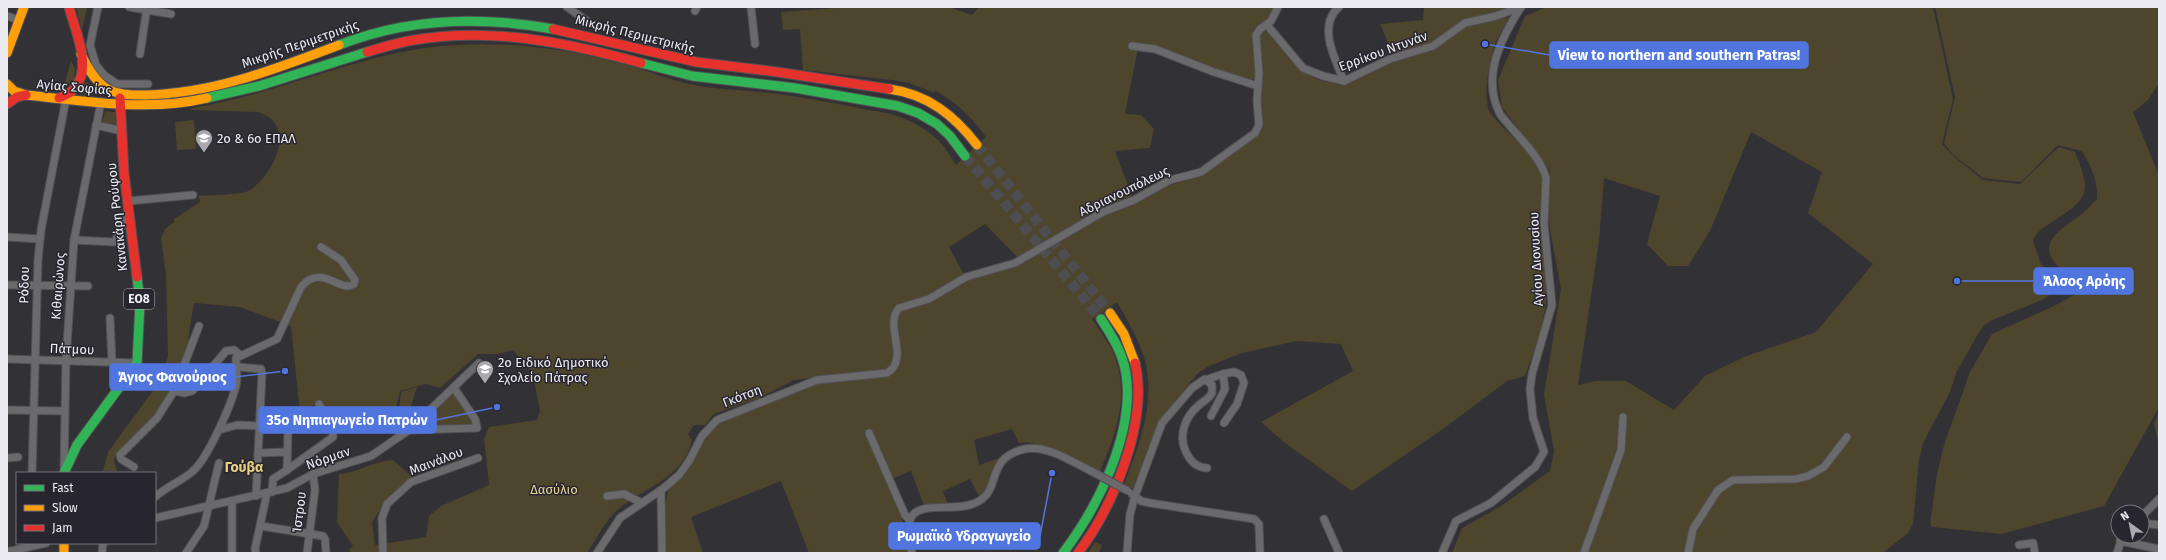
<svg xmlns="http://www.w3.org/2000/svg" width="2166" height="560" font-family="'Fira Sans',sans-serif">
  <style>
    .green { fill: #4e452d; fill-rule: evenodd }
    .lines { fill: none; stroke-linecap: round; stroke-linejoin: round }
    .primary-tunnel { stroke: #4e4d52; stroke-width: 10; stroke-dasharray: 10 5; stroke-linecap: butt }
    .street-casing { stroke: #515054; stroke-width: 9 }
    .fast-casing { stroke: #515054; stroke-width: 11 }
    .slow-casing { stroke: #515054; stroke-width: 11 }
    .jam-casing { stroke: #515054; stroke-width: 11 }
    .street { stroke: #6a6a6d; stroke-width: 7 }
    .fast { stroke: #30b455; stroke-width: 9 }
    .slow { stroke: #ff9f0a; stroke-width: 9 }
    .jam { stroke: #e5322d; stroke-width: 9 }
    .street-bridge-casing { stroke: #515054; stroke-width: 9; stroke-linecap: butt }
    .street-bridge { stroke: #6a6a6d; stroke-width: 7 }
    .labels { text-anchor: middle; dominant-baseline: central; stroke-width: 3; stroke-linejoin: round; paint-order: stroke }
    .shield { fill: #27252e; stroke: #b2b0b7; stroke-width: 1 }
    .shield-label { font-size: 12px; font-weight: bold; fill: #edebf2 }
    .street-label { font-size: 13px; fill: #edebf2; stroke: #27252e }
    .poi-label { font-size: 13px; fill: #edebf2; stroke: #27252e; text-anchor: start }
    .park-label { font-size: 13px; fill: #e8d397; stroke: #27252e }
    .neighbourhood-label { font-size: 14px; font-weight: bold; fill: #e9ce82; stroke: #27252e }
    .leader { fill: none; stroke: #5175de; stroke-width: 1.5 }
    .callout-dot { fill: #5175de; stroke: #27252e; stroke-width: 1.5 }
    .callout { fill: #5175de; stroke: #5175de; stroke-width: 1.5 }
    .callout-label { font-size: 14px; text-anchor: middle; font-weight: bold; fill: #fff }
  </style>
  <rect width="100%" height="100%" fill="#323136"/>
  <g class="green">
    <polygon points="76,7 87,7 82,30"/>
    <path d="M849,7H949L972,15L979,7H1275C1270,23 1259,20 1254,29C1247,45 1259,63 1255,79C1216,80 1178,47 1139,43L1125,114L1141,115L1154,129L1150,148L1115,151L1133,199L1019,259L985,224L949,247L964,275C953,282 941,292 928,297C916,302 895,299 890,315C892,332 901,359 885,370L794,380L759,398L714,414L705,425H694L688,434L692,440C684,479 640,489 615,512C604,523 596,540 587,553H351L349,550L353,546L337,522L339,474C359,473 372,461 393,460L412,477L391,494L372,522L375,545L426,537L429,516L441,506L489,485L484,439L489,427L537,420L540,411L533,374L513,350L498,354H478L440,388L426,384L400,391L394,417L405,424L402,432L395,422L365,418L360,407L333,426L320,401L300,413L291,326L240,307L194,303L188,339L192,341C183,366 172,397 154,418C141,432 122,442 114,459L117,471H103L108,452L158,384L168,357L166,275L161,239L165,229L174,222V219L200,202L199,196C208,195 242,195 248,191C274,176 299,123 257,112L190,110L193,108C279,94 357,54 443,46C506,40 567,49 627,65C648,71 668,79 689,84C718,90 749,90 778,94C816,99 853,107 891,114C922,124 940,136 956,165L986,137C972,117 956,102 934,90L935,93L909,83L892,80L803,70L800,29L783,30L781,12Z"/>
    <polygon points="1424,7 1515,7 1469,20 1436,42 1393,54 1380,24 1423,20"/>
    <path d="M1547,7H1933L1953,99L1942,144L1952,155L1983,180L2020,184L2059,147L2075,152C2092,193 2089,198 2052,222C2043,228 2037,231 2033,241L2041,264L2057,284L2058,289L2042,300L1995,319L1985,324L1978,334L1956,373L1950,392L1923,443L1919,460L1913,524L1908,533L1884,552L1452,553L1462,528L1501,506L1550,471L1554,451L1544,395L1561,289L1548,218L1550,171L1502,107L1498,80L1525,16ZM1751,132L1822,172L1808,213L1873,264L1816,332L1744,357L1705,376L1674,410L1626,381H1595L1578,385L1599,241L1604,178L1660,196L1647,244L1668,266H1688L1710,231Z"/>
    <path d="M1935,7H2159V83L2148,100L2133,112L2158,173L2159,407L2104,506L2002,534L1932,527L1930,525L1937,474L1944,445L1970,372L1992,334L2054,306L2074,295L2079,288C2073,276 2059,270 2052,259C2040,239 2068,225 2079,216C2086,211 2091,205 2097,199C2098,180 2091,167 2082,151L2058,145L2021,182L1983,178L1952,154L1944,143L1955,97Z"/>
    <path d="M1509,17C1505,26 1499,34 1495,44C1490,58 1482,100 1490,112C1504,133 1530,147 1540,170C1546,182 1541,210 1541,224C1541,243 1547,262 1547,282C1548,312 1536,347 1525,376L1507,381L1443,429L1352,491L1285,443L1261,422L1353,371L1341,344L1297,341L1242,353L1209,366L1197,374L1160,420L1135,490L1124,485C1139,445 1157,401 1144,357C1138,338 1127,320 1117,302L1092,319C1099,329 1106,339 1112,350C1131,391 1117,433 1100,471C1082,463 1036,438 1019,443L1012,429L974,440L979,465L1000,458C990,470 990,486 980,498L970,479L943,491L948,504L924,505L911,471L892,479L871,431H864L902,518L903,534L909,553H809L781,481L691,517L703,553H666L665,507L669,487L706,438L720,423L813,384L871,377H889C909,360 894,334 899,312L973,277L1018,265L1105,216L1139,202L1167,186L1198,177L1259,135L1263,126L1261,116L1257,41L1261,31H1268L1301,71L1319,80L1341,85L1398,59L1434,50L1461,30L1474,24Z"/>
    <polygon points="71,61 75,69 74,79 63,89"/>
    <polygon points="86,82 87,82 100,94 79,94"/>
    <polygon points="105,111 115,112 116,129 102,123"/>
    <polygon points="194,120 196,149 177,150 175,122"/>
    <polygon points="417,387 410,410 403,412 399,410 401,392"/>
    <polygon points="454,388 477,427 409,430"/>
    <polygon points="2159,413 2159,447 2154,423"/>
    <polygon points="1095,542 1102,545 1099,553 1088,553"/>
  </g>
  <g class="lines">
    <g class="primary-tunnel">
      <polyline points="977,145 1110,313"/>
      <polyline points="965,156 1101,319"/>
    </g>
    <g class="street-casing">
      <g id="street">
        <polyline points="98,7 90,45 96,65 104,75 117,84 148,84"/>
        <polyline points="129,7 171,14"/>
        <polyline points="567,7 587,21"/>
        <polyline points="751,7 755,44"/>
        <path d="M1339,7C1317,26 1335,59 1344,81"/>
        <polyline points="695,11 697,7"/>
        <polyline points="7,16 19,20"/>
        <polyline points="1267,25 1303,68 1323,76 1344,81 1390,59 1433,46 1465,23 1496,16 1521,7"/>
        <polyline points="1132,46 1155,49 1214,72 1258,86"/>
        <polyline points="140,54 147,7"/>
        <polyline points="96,125 122,131"/>
        <polyline points="128,201 193,195"/>
        <polyline points="7,237 40,239"/>
        <path d="M74,240L114,242C120,236 118,226 129,217"/>
        <polyline points="7,285 88,286"/>
        <polyline points="110,318 112,362"/>
        <polyline points="199,326 174,391 185,393 192,391 226,351 234,350 240,355"/>
        <polyline points="7,359 137,363"/>
        <polyline points="238,367 261,369 262,373 256,496"/>
        <polyline points="1223,374 1234,372 1241,375 1244,383 1237,404 1224,423"/>
        <polyline points="1208,379 1223,374 1225,389 1211,416"/>
        <polyline points="7,410 64,411"/>
        <polyline points="261,416 294,418"/>
        <polyline points="219,430 237,425 260,426"/>
        <polyline points="409,430 477,428 475,419 454,388"/>
        <polyline points="869,433 905,515 910,520"/>
        <polyline points="258,453 287,452"/>
        <polyline points="7,458 18,457"/>
        <polyline points="134,467 121,459 120,455 157,418 174,391"/>
        <path d="M1207,468C1196,467 1191,462 1186,452C1178,436 1185,417 1198,406C1203,401 1209,399 1212,393V385L1205,379L1192,388L1162,423L1135,496L1141,501L1150,503L1254,519L1259,524L1260,553"/>
        <polyline points="287,470 333,437 333,431 319,404"/>
        <polyline points="64,471 66,360 74,240 101,102"/>
        <polyline points="32,473 38,260 41,230 66,99"/>
        <polyline points="661,490 662,553"/>
        <polyline points="272,492 273,479 287,470 288,430"/>
        <polyline points="607,496 624,494 642,503"/>
        <path d="M155,497C167,486 182,481 193,471C208,458 231,405 236,386C238,376 236,367 236,358L277,339L301,287C322,262 340,294 354,284L355,280L341,260L321,247"/>
        <polyline points="2142,516 2159,499"/>
        <polyline points="155,518 287,488 313,474 371,456 409,430 479,363"/>
        <polyline points="1324,519 1339,553"/>
        <polyline points="2142,523 2159,525"/>
        <polyline points="261,526 323,536 325,539 326,553"/>
        <polyline points="2120,541 2159,549"/>
        <polyline points="2019,545 2033,543 2035,553"/>
        <polyline points="7,552 46,543"/>
        <polyline points="102,553 103,543"/>
        <polyline points="186,553 204,526 219,463"/>
        <polyline points="232,553 232,501"/>
        <polyline points="256,553 255,549 267,493"/>
        <polyline points="307,553 315,490 313,474"/>
        <polyline points="383,553 382,518 387,504 411,482 478,458"/>
        <path d="M597,553L620,518L664,488L679,475L689,461L702,436L717,420L817,380L887,373C911,358 883,326 899,308L929,299L966,277L1015,263L1103,212L1134,200L1170,180L1201,172L1255,133L1259,125L1257,101L1259,73L1256,35L1260,29L1271,21L1278,7"/>
        <path d="M912,553C892,483 954,521 982,499C1000,486 987,457 1025,449C1046,444 1074,463 1093,472"/>
        <polyline points="1127,553 1130,514 1135,496 1132,494"/>
        <path d="M1442,553L1456,521L1491,503L1535,467L1544,452L1533,418L1530,389L1532,374L1552,305L1544,224L1546,178C1541,156 1513,132 1500,114C1481,77 1501,38 1521,7"/>
        <polyline points="1584,553 1621,450 1623,417"/>
        <polyline points="1688,553 1693,529 1718,490 1733,480 1796,479 1808,476 1824,467 1847,437"/>
        <polyline points="2117,553 2123,536"/>
      </g>
    </g>
    <g class="fast-casing">
      <g id="fast">
        <path d="M339,45C407,18 481,16 553,29"/>
        <polyline points="641,63 692,76 795,88 898,106 918,113 937,124 950,136 965,156"/>
        <polyline points="207,98 259,86 367,52"/>
        <polyline points="64,473 77,445 137,363 140,303 137,277"/>
        <path d="M1063,553C1098,507 1135,433 1126,374C1123,353 1112,336 1101,319"/>
      </g>
    </g>
    <g class="slow-casing">
      <g id="slow">
        <polyline points="7,53 24,7"/>
        <path d="M81,54C87,67 94,80 106,88C117,95 131,95 144,95C212,94 276,69 339,45"/>
        <path d="M7,84L14,91L26,95C86,101 148,112 207,98"/>
        <path d="M889,89C927,94 954,115 977,145"/>
        <polyline points="1110,313 1124,334 1135,363"/>
        <polyline points="64,543 64,553"/>
      </g>
    </g>
    <g class="jam-casing">
      <g id="jam">
        <polyline points="553,29 696,62 777,72 889,89"/>
        <path d="M367,52C380,48 394,44 408,41C487,26 565,42 641,63"/>
        <path d="M59,98C63,96 69,94 73,90C94,69 75,31 69,7"/>
        <polyline points="120,98 124,173 137,277"/>
        <polyline points="7,104 17,97 26,95"/>
        <path d="M1078,553C1113,507 1149,421 1135,363"/>
      </g>
    </g>
    <use href="#street" class="street"/>
    <use href="#fast" class="fast"/>
    <use href="#slow" class="slow"/>
    <use href="#jam" class="jam"/>
    <g class="street-bridge-casing">
      <polyline id="street-bridge" points="1093,472 1128,491"/>
    </g>
    <use href="#street-bridge" class="street-bridge"/>
  </g>
  <defs>
    <g id="school-pin" transform="scale(0.9)"><path d="M0 17L-7.5 6A9.5 9.5 0 1 1 7.5 6Z" fill="#acaab0" stroke="#27252e"/><path d="M0-5L7-2L0 1L-7-2ZM-4 1L0 2.5L4 1V4Q0 6-4 4Z" fill="#fff"/></g>
  </defs>
  <g fill-rule="evenodd">
    <use href="#school-pin" x="204" y="138"/>
    <use href="#school-pin" x="485" y="369"/>
  </g>
  <g class="labels">
    <rect class="shield" x="124" y="289" width="30" height="20" rx="3"/>
    <g class="shield-label">
      <text x="139" y="299">ΕΟ8</text>
    </g>
    <g class="street-label">
      <text transform="translate(635 34) rotate(14)">Μικρής Περιμετρικής</text>
      <text transform="translate(300 44) rotate(-19)">Μικρής Περιμετρικής</text>
      <text transform="translate(1383 51) rotate(-20)">Ερρίκου Ντυνάν</text>
      <text transform="translate(74 87) rotate(5)">Αγίας Σοφίας</text>
      <text transform="translate(1124 191) rotate(-26)">Αδριανουπόλεως</text>
      <text transform="translate(117 217) rotate(-96)">Κανακάρη Ρούφου</text>
      <text transform="translate(1536 259) rotate(-93)">Αγίου Διονυσίου</text>
      <text transform="translate(24 285) rotate(-89)">Ρόδου</text>
      <text transform="translate(58 286) rotate(-86)">Κιθαιρώνος</text>
      <text transform="translate(72 349) rotate(2)">Πάτμου</text>
      <text transform="translate(742 396) rotate(-21)">Γκότση</text>
      <text transform="translate(328 458) rotate(-19)">Νόρμαν</text>
      <text transform="translate(436 461) rotate(-21)">Μαινάλου</text>
      <text transform="translate(299 512) rotate(-83)">Ίστρου</text>
    </g>
    <g class="poi-label">
      <text x="217" y="138">2ο &amp; 6ο ΕΠΑΛ</text>
      <text x="498" y="362">2ο Ειδικό Δημοτικό<tspan x="498" dy="15">Σχολείο Πάτρας</tspan></text>
    </g>
    <g class="park-label">
      <text x="554" y="489">Δασύλιο</text>
    </g>
    <g class="neighbourhood-label">
      <text x="244" y="467">Γούβα</text>
    </g>
  </g>
  <path class="leader" d="M1485 44L1550 55M1957 281L2034 281M285 371L235 377M497 407L436 420M1052 473L1040 536"/>
  <g class="callout-dot">
    <circle cx="1485" cy="44" r="4"/>
    <circle cx="1957" cy="281" r="4"/>
    <circle cx="285" cy="371" r="4"/>
    <circle cx="497" cy="407" r="4"/>
    <circle cx="1052" cy="473" r="4"/>
  </g>
  <g class="callout">
    <rect x="1550" y="42" width="258" height="26" rx="4"/>
    <rect x="2034" y="268" width="99" height="26" rx="4"/>
    <rect x="110" y="364" width="125" height="26" rx="4"/>
    <rect x="259" y="407" width="177" height="26" rx="4"/>
    <rect x="889" y="523" width="151" height="26" rx="4"/>
  </g>
  <g class="callout-label">
    <text x="1679" y="60">View to northern and southern Patras!</text>
    <text x="2084" y="286">Άλσος Αρόης</text>
    <text x="172" y="382">Άγιος Φανούριος</text>
    <text x="347" y="425">35ο Νηπιαγωγείο Πατρών</text>
    <text x="964" y="541">Ρωμαϊκό Υδραγωγείο</text>
  </g>
  <rect width="2166" height="560" fill="none" stroke="#edebf2" stroke-width="16"/>
  <rect x="16" y="472" width="140" height="72" fill="#27252e" stroke="#76747c"/>
  <rect x="24" y="485" width="20" height="6" fill="#30b455" stroke="#76747c"/>
  <text x="52" y="492" font-size="12" fill="#edebf2">Fast</text>
  <rect x="24" y="505" width="20" height="6" fill="#ff9f0a" stroke="#76747c"/>
  <text x="52" y="512" font-size="12" fill="#edebf2">Slow</text>
  <rect x="24" y="525" width="20" height="6" fill="#e5322d" stroke="#76747c"/>
  <text x="52" y="532" font-size="12" fill="#edebf2">Jam</text>
  <g transform="translate(2130 524) rotate(327)"><circle r="19" fill="#27252e" stroke="#76747c"/>
  <path d="M0-3L7 15L0 10L-7 15Z" fill="#acaab0"/>
  <text y="-6" font-size="11" font-weight="bold" text-anchor="middle" fill="#edebf2">N</text>
  </g>
</svg>
